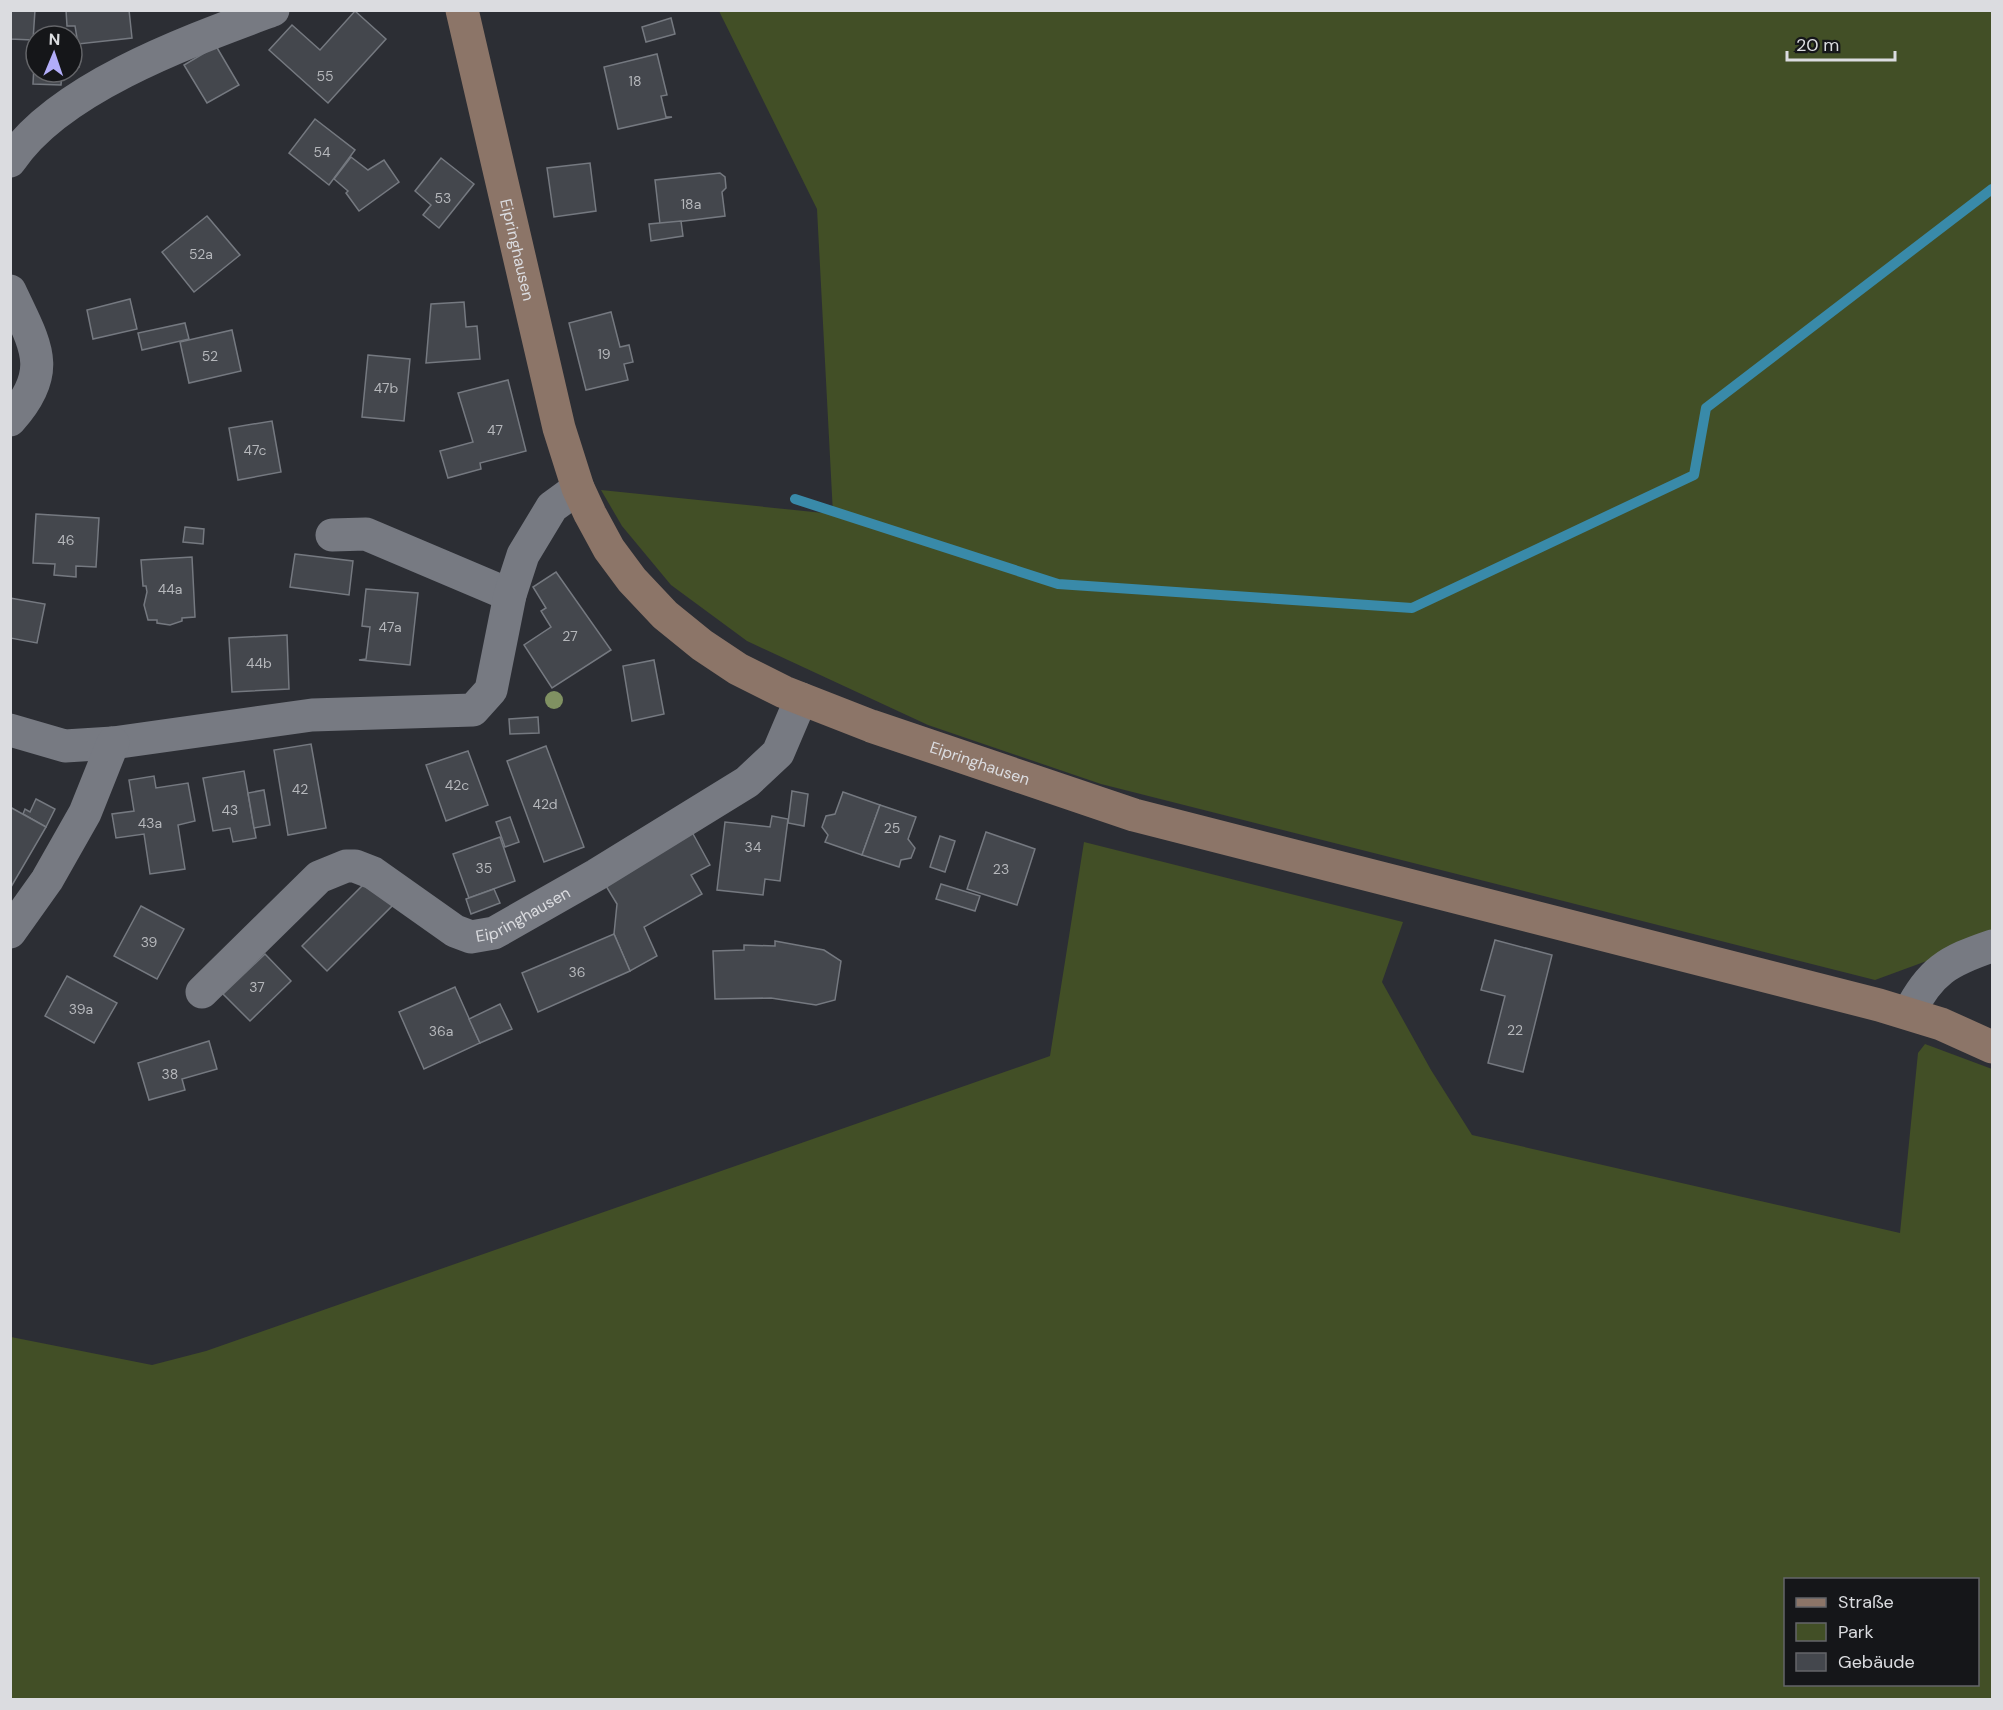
<svg xmlns="http://www.w3.org/2000/svg" width="2003" height="1710" font-family="'DM Sans',sans-serif">
  <style>
    .green { fill: #424f26; fill-rule: evenodd }
    .lines { fill: none; stroke-linecap: round; stroke-linejoin: round }
    .stream { stroke: #398aa9; stroke-width: 10 }
    .building { fill: #44474d; stroke: #757980; stroke-width: 1.5 }
    .street { stroke: #777a82; stroke-width: 33 }
    .secondary { stroke: #8c7568; stroke-width: 33 }
    .tree { fill: #809162 }
    .labels { text-anchor: middle; dominant-baseline: central; stroke-width: 4.5; stroke-linejoin: round; paint-order: stroke }
    .number-label { font-size: 14px; fill: #b5b7bb }
    .street-label { font-size: 16px; fill: #dbdce0; stroke: #151619 }
  </style>
  <rect width="100%" height="100%" fill="#2c2e34"/>
  <g class="green">
    <polygon points="719,11 1992,11 1992,937 1875,980 1101,784 928,725 747,641 671,585 622,526 601,490 833,514 817,209"/>
    <path d="M1084,842L1403,922L1382,982L1431,1070L1472,1135L1900,1233L1918,1053L1925,1044L1992,1069V1699H11V1337L152,1365L206,1351L1050,1056ZM1786,1580H1978V1684H1786Z"/>
  </g>
  <g class="lines">
    <polyline class="stream" points="795,499 1058,584 1412,608 1694,475 1706,408 1992,189"/>
  </g>
  <g class="building">
    <polygon points="10,10 35,10 33,40 10,39"/>
    <polygon points="66,10 129,10 132,38 78,44 75,26 67,26"/>
    <polygon points="355,11 386,39 328,103 269,50 292,25 320,50"/>
    <polygon points="671,18 675,34 646,42 642,27"/>
    <polygon points="72,44 80,44 79,67 72,67"/>
    <polygon points="216,46 239,85 207,103 184,65"/>
    <polygon points="657,54 667,95 661,96 666,117 672,117 618,129 604,67"/>
    <polygon points="34,65 36,72 62,72 61,85 33,84"/>
    <polygon points="315,119 355,150 329,185 289,153"/>
    <polygon points="351,157 368,170 384,160 399,182 359,211 346,193 348,191 334,179"/>
    <polygon points="441,158 474,184 439,228 423,215 431,205 415,191"/>
    <polygon points="590,163 596,211 554,217 547,168"/>
    <polygon points="720,173 725,177 726,188 722,192 725,216 660,224 655,180"/>
    <polygon points="207,216 240,255 194,292 162,252"/>
    <polygon points="681,221 683,236 651,241 649,224"/>
    <polygon points="130,299 137,329 93,339 87,310"/>
    <polygon points="464,302 466,327 477,326 480,359 426,363 431,304"/>
    <polygon points="611,312 620,347 629,345 633,362 624,364 628,380 586,390 569,323"/>
    <polygon points="185,323 189,339 142,350 138,333"/>
    <polygon points="232,330 241,371 189,383 180,342"/>
    <polygon points="368,355 410,359 404,421 362,417"/>
    <polygon points="508,380 526,451 480,463 481,469 448,478 440,451 473,442 458,393"/>
    <polygon points="272,421 281,472 238,480 229,428"/>
    <polygon points="36,514 99,518 96,567 76,566 76,577 54,575 55,564 33,563"/>
    <polygon points="185,527 204,529 203,544 183,542"/>
    <polygon points="295,554 353,561 349,595 290,587"/>
    <polygon points="192,557 195,617 182,618 182,621 170,625 157,623 157,620 148,620 144,605 147,592 146,586 143,586 141,560"/>
    <polygon points="556,572 611,650 552,688 524,645 551,627 541,611 546,608 533,587"/>
    <polygon points="366,589 418,593 410,665 359,660 366,659 370,627 362,626"/>
    <polygon points="10,598 45,604 37,643 10,638"/>
    <polygon points="287,635 289,689 232,692 229,638"/>
    <polygon points="654,660 664,714 632,721 623,666"/>
    <polygon points="538,717 539,733 510,734 509,719"/>
    <polygon points="311,744 326,828 288,835 274,750"/>
    <polygon points="546,746 584,847 544,862 507,761"/>
    <polygon points="468,751 488,805 446,821 426,765"/>
    <polygon points="244,771 256,838 233,842 230,828 213,831 203,778"/>
    <polygon points="154,776 156,788 188,783 195,821 178,825 185,869 150,874 144,834 116,838 112,814 134,811 129,780"/>
    <polygon points="264,790 270,825 254,828 248,793"/>
    <polygon points="792,791 808,794 804,826 788,823"/>
    <polygon points="843,792 880,805 862,855 825,842 828,835 822,827 826,816 835,814"/>
    <polygon points="36,799 55,809 46,827 23,814 25,809 30,812"/>
    <polygon points="880,805 916,817 908,839 915,848 911,858 901,860 899,867 862,855"/>
    <polygon points="10,807 46,827 11,887 10,887"/>
    <polygon points="772,816 788,819 780,881 765,879 763,895 717,890 725,822 770,827"/>
    <polygon points="510,817 519,842 505,847 496,822"/>
    <polygon points="692,832 710,865 691,875 702,894 644,927 657,956 630,971 614,934 617,904 603,881"/>
    <polygon points="986,832 1035,849 1017,905 967,889"/>
    <polygon points="940,836 955,841 945,872 930,867"/>
    <polygon points="500,837 515,881 469,898 453,854"/>
    <polygon points="941,884 980,896 975,911 936,899"/>
    <polygon points="363,885 393,905 327,971 302,946"/>
    <polygon points="494,889 500,903 471,914 466,899"/>
    <polygon points="141,906 184,929 157,979 114,956"/>
    <polygon points="614,934 630,971 538,1012 522,973"/>
    <polygon points="1495,940 1552,955 1523,1072 1488,1063 1505,996 1481,990"/>
    <polygon points="775,941 824,950 841,961 835,1000 816,1005 771,998 715,999 713,951 744,950 744,945 775,946"/>
    <polygon points="265,954 291,981 250,1021 223,994"/>
    <polygon points="67,976 117,1003 94,1043 45,1016"/>
    <polygon points="455,987 480,1043 424,1069 399,1012"/>
    <polygon points="500,1004 512,1029 480,1043 469,1019"/>
    <polygon points="209,1041 217,1069 182,1079 185,1090 149,1100 138,1063"/>
  </g>
  <g class="lines">
    <g class="street">
      <path d="M10,161C59,87 192,40 273,10"/>
      <path d="M10,291C35,345 55,370 10,420"/>
      <polyline points="332,535 366,534 510,595"/>
      <polyline points="10,730 65,746 113,743 312,715 473,710 491,690 510,595 523,555 552,507 578,488"/>
      <polyline points="10,932 47,880 85,813 113,743"/>
      <path id="s1" d="M202,992L319,877L346,866H355L373,873L455,931L471,937L494,933L596,875L747,782L778,753L801,699"/>
      <path d="M1909,1013C1930,971 1948,961 1992,946"/>
    </g>
    <path class="secondary" id="s2" d="M462,10L559,428L578,488L590,514L609,549L632,580L665,615L702,645L738,669L784,692L871,726L1134,815L1879,1005L1941,1024L1992,1047"/>
  </g>
  <circle class="tree" cx="554" cy="700" r="9"/>
  <g class="labels">
    <g class="number-label">
      <text x="325" y="76">55</text>
      <text x="635" y="81">18</text>
      <text x="322" y="152">54</text>
      <text x="443" y="198">53</text>
      <text x="691" y="204">18a</text>
      <text x="201" y="254">52a</text>
      <text x="604" y="354">19</text>
      <text x="210" y="356">52</text>
      <text x="386" y="388">47b</text>
      <text x="495" y="430">47</text>
      <text x="255" y="450">47c</text>
      <text x="66" y="540">46</text>
      <text x="170" y="589">44a</text>
      <text x="390" y="627">47a</text>
      <text x="570" y="636">27</text>
      <text x="259" y="663">44b</text>
      <text x="457" y="785">42c</text>
      <text x="300" y="789">42</text>
      <text x="545" y="804">42d</text>
      <text x="230" y="810">43</text>
      <text x="150" y="823">43a</text>
      <text x="892" y="828">25</text>
      <text x="753" y="847">34</text>
      <text x="484" y="868">35</text>
      <text x="1001" y="869">23</text>
      <text x="149" y="942">39</text>
      <text x="577" y="972">36</text>
      <text x="257" y="987">37</text>
      <text x="81" y="1009">39a</text>
      <text x="1515" y="1030">22</text>
      <text x="441" y="1031">36a</text>
      <text x="170" y="1074">38</text>
    </g>
    <g class="street-label">
      <text stroke="none"><textPath href="#s2" startOffset="246">Eipringhausen</textPath></text>
      <text stroke="none"><textPath href="#s2" startOffset="998">Eipringhausen</textPath></text>
      <text stroke="none"><textPath href="#s1" startOffset="396">Eipringhausen</textPath></text>
    </g>
  </g>
  <rect width="2003" height="1710" fill="none" stroke="#dbdce0" stroke-width="24"/>
  <rect x="1784" y="1578" width="195" height="108" fill="#151619" stroke="#646569" stroke-width="1.5"/>
  <rect x="1796" y="1598" width="30" height="9" fill="#8c7568" stroke="#646569" stroke-width="1.5"/>
  <text x="1838" y="1608" font-size="18" fill="#dbdce0">Straße</text>
  <rect x="1796" y="1623" width="30" height="18" fill="#424f26" stroke="#646569" stroke-width="1.5"/>
  <text x="1838" y="1638" font-size="18" fill="#dbdce0">Park</text>
  <rect x="1796" y="1653" width="30" height="18" fill="#44474d" stroke="#646569" stroke-width="1.5"/>
  <text x="1838" y="1668" font-size="18" fill="#dbdce0">Gebäude</text>
  <g transform="translate(54 54) rotate(2)"><circle r="28" fill="#151619" stroke="#646569" stroke-width="1.5"/>
  <path d="M0-4.5L10 22L0 15L-10 22Z" fill="#b2adf9"/>
  <text y="-9" font-size="16" font-weight="bold" text-anchor="middle" fill="#dbdce0">N</text>
  </g>
  <path d="M1787 51v9h108v-9" fill="none" stroke="#dbdce0" stroke-width="3"/>
  <text x="1796" y="51" font-size="18" fill="#dbdce0" stroke="#151619" stroke-width="4.5" paint-order="stroke">20 m</text>
</svg>
